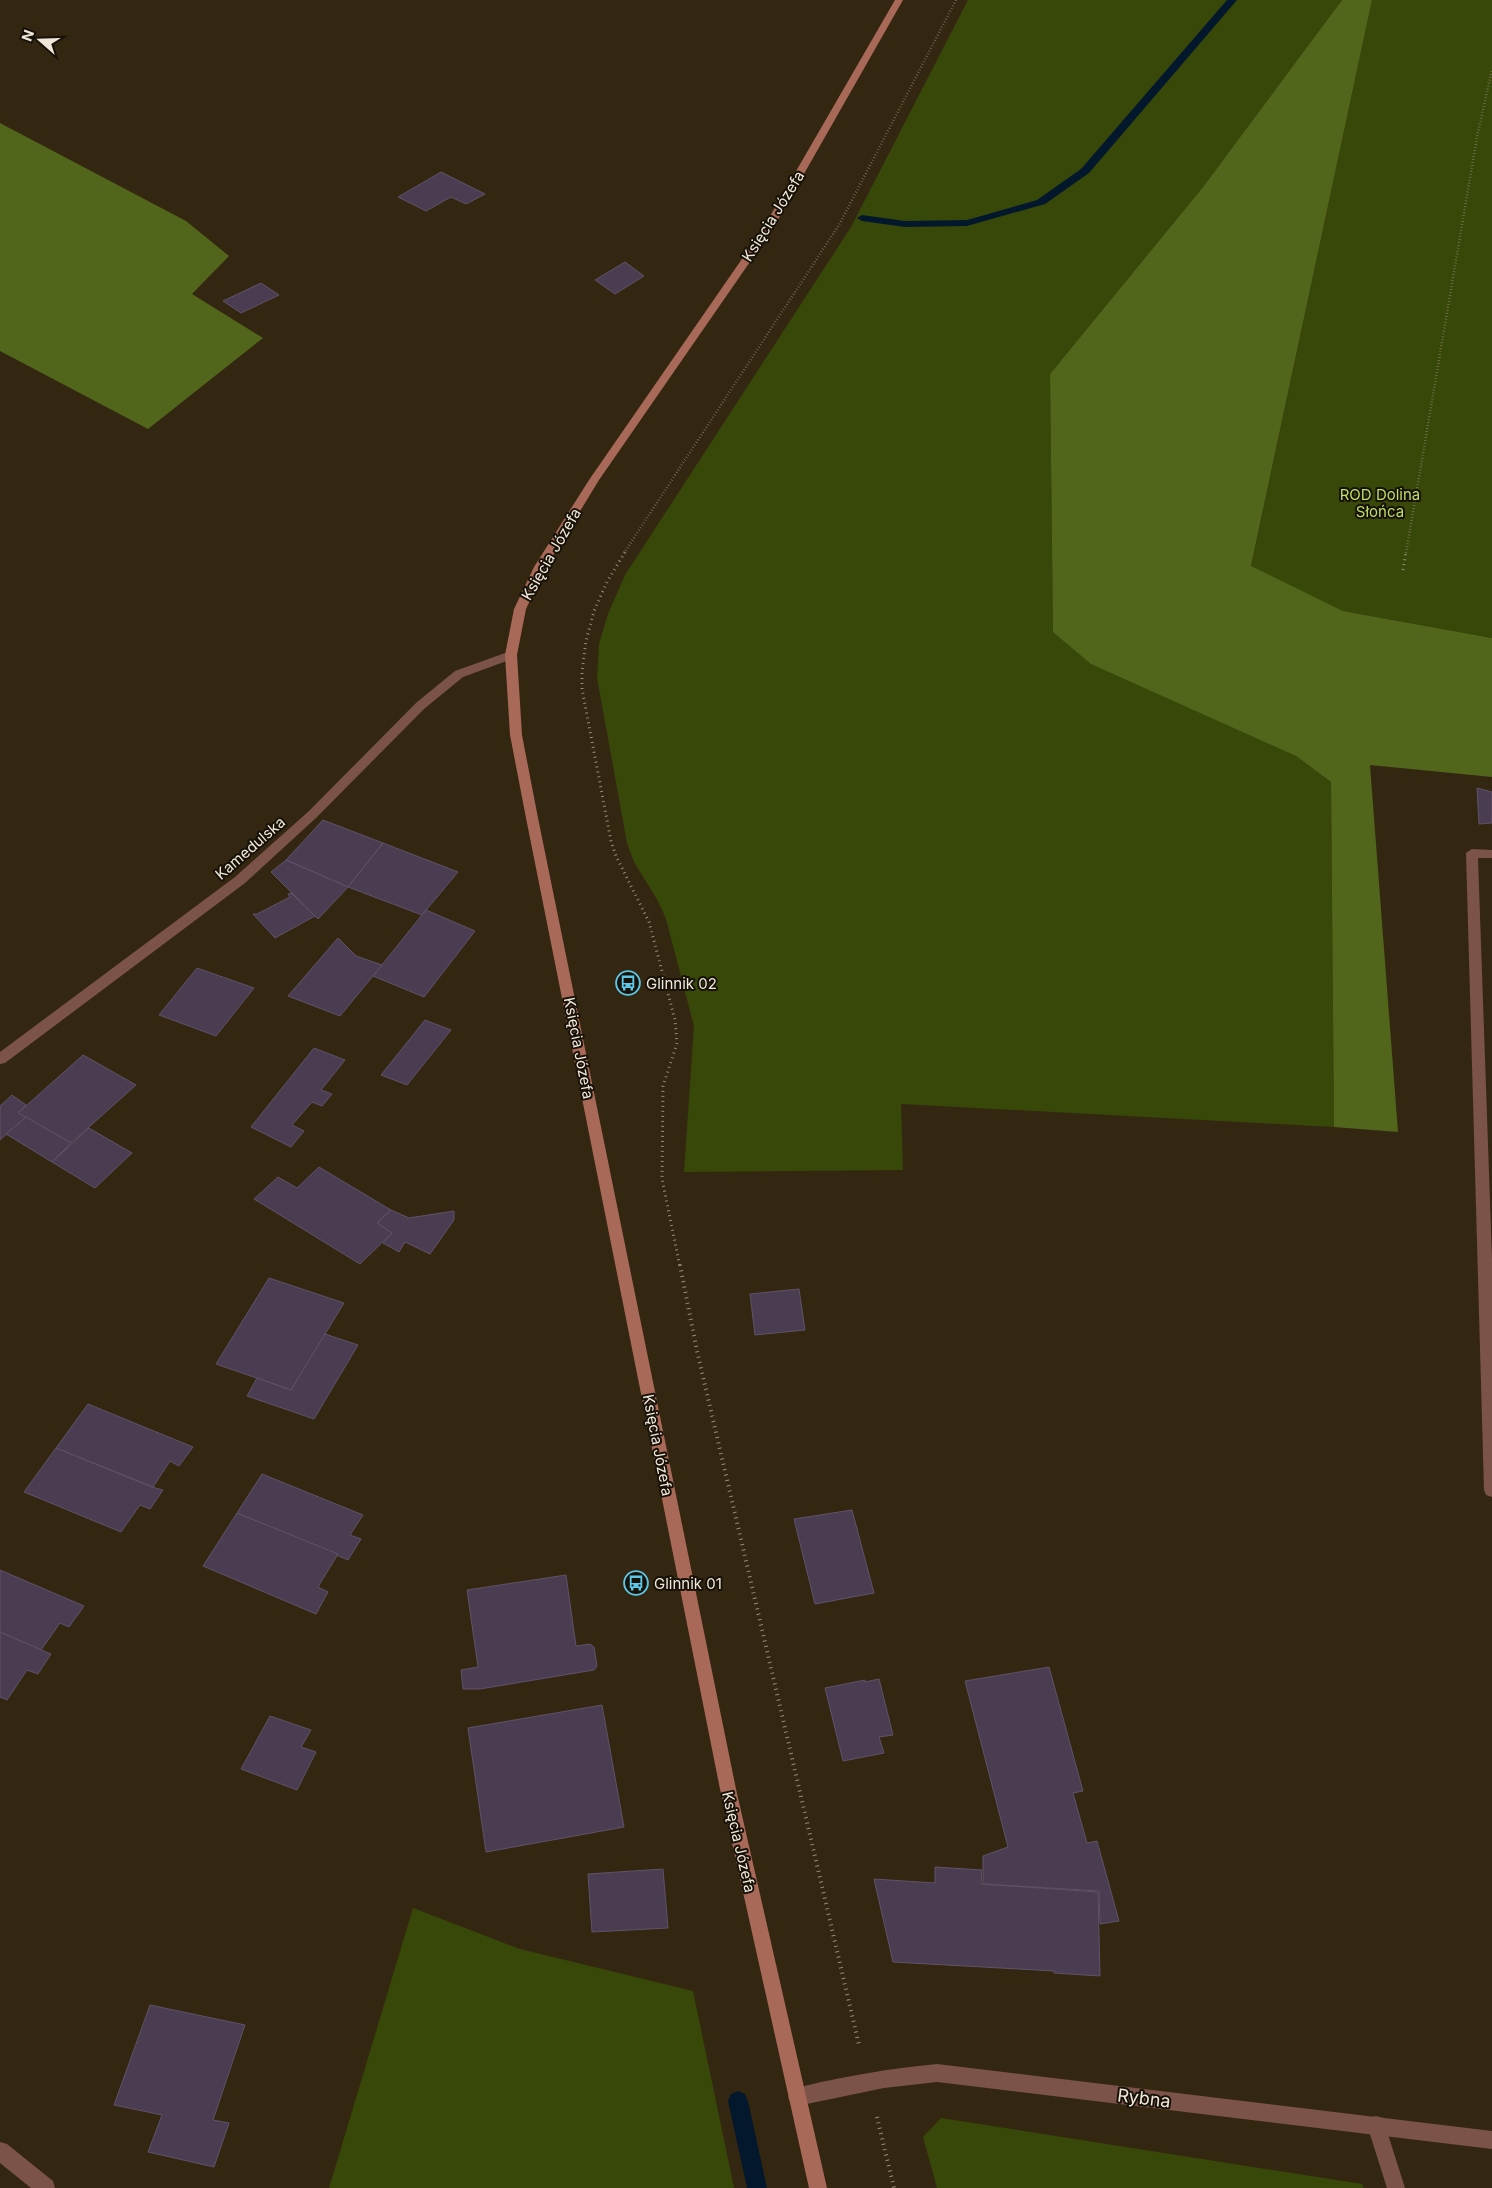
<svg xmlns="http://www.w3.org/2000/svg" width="1492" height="2188" font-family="Inter,sans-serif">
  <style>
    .green { fill: #384808 }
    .forest { fill: #51651b }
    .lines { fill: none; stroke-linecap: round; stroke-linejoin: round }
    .stream { fill: #04182d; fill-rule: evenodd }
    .building { fill: #4a3d52; stroke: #605269 }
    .path-far2 { stroke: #968c7b; stroke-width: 2.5; stroke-dasharray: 0.5 2.5; stroke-linecap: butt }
    .path-far1 { stroke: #968c7b; stroke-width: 3; stroke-dasharray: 1 4; stroke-linecap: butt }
    .path { stroke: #968c7b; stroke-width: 4; stroke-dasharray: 1 4.5; stroke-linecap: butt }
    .service { fill: #7b5348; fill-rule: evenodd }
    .minor { fill: #7b5348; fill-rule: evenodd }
    .secondary { fill: #a86958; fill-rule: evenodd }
    .labels { text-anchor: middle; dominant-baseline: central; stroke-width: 4; stroke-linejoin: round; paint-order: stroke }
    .street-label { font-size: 15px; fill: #f0e8db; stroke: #171108 }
    .park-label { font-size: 15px; fill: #bcdf64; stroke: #171108 }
    .poi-label { font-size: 15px; fill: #f0e8db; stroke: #171108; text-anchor: start }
    .near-street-label { font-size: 18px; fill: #f0e8db; stroke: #171108 }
  </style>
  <rect width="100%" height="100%" fill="#342711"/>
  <g class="green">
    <polygon points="968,0 1342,0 1203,187 1050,374 1053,632 1296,756 1331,782 1334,1127 901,1104 903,1170 684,1172 694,1026 666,919 658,901 634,862 627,843 597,678 599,644 608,614 625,575 851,227"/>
    <polygon points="1372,0 1492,0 1492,638 1343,611 1251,567"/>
    <polygon points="413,1908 520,1949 693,1991 734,2188 329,2188"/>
    <polygon points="941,2118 1362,2184 1364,2188 937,2188 923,2137"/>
  </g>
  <g class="forest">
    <polygon points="1342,0 1372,0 1251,566 1343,611 1492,638 1492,777 1370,765 1398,1132 1334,1127 1331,782 1296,756 1091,664 1053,632 1050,374 1203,187"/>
    <polygon points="0,123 186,221 229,256 192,294 263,338 148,429 0,351"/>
  </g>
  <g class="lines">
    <g class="stream">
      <polygon points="1227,0 1237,0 1089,173 1045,204 967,226 905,227 862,221 857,218 862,215 905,221 967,220 1037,200 1081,169"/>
      <polygon points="738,2091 745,2094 748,2101 767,2188 747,2188 728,2101 731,2094"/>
    </g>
  </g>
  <g class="building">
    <polygon points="441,172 485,194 466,204 451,197 426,211 398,197"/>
    <polygon points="625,262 644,276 615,294 595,280"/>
    <polygon points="261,283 279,295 241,313 223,301"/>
    <polygon points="1477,788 1492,792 1492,823 1479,824"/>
    <polygon points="323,820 383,843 348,887 286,860"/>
    <polygon points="383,843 458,872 422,915 348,887"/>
    <polygon points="286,860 348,887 318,919 271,872"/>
    <polygon points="291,893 315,916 275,938 253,914 257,914 290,897 288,894"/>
    <polygon points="426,910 475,931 424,997 373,976"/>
    <polygon points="338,938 356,956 382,965 340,1016 288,996"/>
    <polygon points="197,968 254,988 216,1036 159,1015"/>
    <polygon points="425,1020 451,1030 407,1085 381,1075"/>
    <polygon points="314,1048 345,1060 321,1090 332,1094 322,1106 312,1102 292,1125 304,1131 291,1147 251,1127"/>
    <polygon points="83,1055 136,1085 71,1143 18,1113"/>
    <polygon points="12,1095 26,1105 18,1113 26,1117 0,1140 0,1106"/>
    <polygon points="26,1117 71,1143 52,1162 6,1134"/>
    <polygon points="89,1128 132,1153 95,1188 52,1162"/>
    <polygon points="319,1167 391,1210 377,1223 392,1233 360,1264 254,1199 278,1177 297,1188"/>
    <polygon points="391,1210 409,1218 454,1211 454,1220 430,1254 405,1242 399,1252 383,1243 392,1233 377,1223"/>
    <polygon points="269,1278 344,1303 291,1390 216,1364"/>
    <polygon points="799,1289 805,1330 755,1335 750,1294"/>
    <polygon points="325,1334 358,1345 314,1419 247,1396 257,1378 291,1390"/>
    <polygon points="88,1404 193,1447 179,1466 170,1461 153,1487 56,1448"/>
    <polygon points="56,1448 152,1487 163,1490 150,1509 140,1505 121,1532 24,1492"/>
    <polygon points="262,1474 363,1515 350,1535 361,1539 348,1560 237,1513"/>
    <polygon points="852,1510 874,1593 815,1604 794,1519"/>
    <polygon points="237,1513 338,1554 318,1587 328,1592 316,1614 203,1566"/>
    <polygon points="0,1570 84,1606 69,1627 60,1623 41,1650 0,1632"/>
    <polygon points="566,1575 576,1646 590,1644 594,1647 597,1666 594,1670 480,1689 463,1689 461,1670 478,1667 467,1590"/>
    <polygon points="0,1632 51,1654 38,1674 27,1670 7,1700 0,1697"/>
    <polygon points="1049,1667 1083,1791 1073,1793 1087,1843 1097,1841 1119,1921 1100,1924 1099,1891 983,1884 983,1856 1008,1847 965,1681"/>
    <polygon points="879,1679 893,1735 879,1737 884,1753 843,1761 825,1688 865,1680 865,1682"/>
    <polygon points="602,1705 624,1827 486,1852 468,1728"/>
    <polygon points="270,1716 311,1730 301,1747 316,1752 297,1790 241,1769"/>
    <polygon points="935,1867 982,1870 981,1884 1098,1892 1100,1976 1054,1973 1054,1971 893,1962 874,1879 935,1883"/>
    <polygon points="663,1869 668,1928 592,1932 588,1874"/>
    <polygon points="150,2005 245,2025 213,2120 229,2123 214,2167 148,2152 162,2115 114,2105"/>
  </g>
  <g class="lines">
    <g class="path-far2">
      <polyline points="624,553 839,225 956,0"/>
      <polyline points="1406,553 1477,137 1492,69"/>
    </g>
    <g class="path-far1">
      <polyline points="625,552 607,582 594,611 586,641 582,672 582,689 611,841 616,856 649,922 675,1020 677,1043 663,1086 662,1179 680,1267"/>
      <polyline points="1403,570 1406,552"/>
    </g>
    <g class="path">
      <polyline points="680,1265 697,1351 859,2045"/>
      <polyline points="877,2117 894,2188"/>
    </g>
    <g class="service">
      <polygon points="1472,849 1492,850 1492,858 1478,858 1492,1259 1492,1497 1486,1495 1484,1490 1466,853"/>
      <polygon points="1376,2116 1383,2118 1385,2125 1405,2188 1387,2188 1367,2125 1369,2118"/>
    </g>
    <g class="minor">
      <polygon points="511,651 517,655 515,658 463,677 424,709 317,817 245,883 5,1063 0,1064 0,1052 235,877 309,811 416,703 455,671"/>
      <path d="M937,2064L1492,2131V2149L937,2082L884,2088L797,2106L791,2103L788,2097L791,2091C805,2085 821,2082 836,2079C870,2072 903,2067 937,2064Z"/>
      <polygon points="0,2142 7,2144 53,2181 55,2188 31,2188 0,2163"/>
    </g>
    <polygon class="secondary" points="895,0 903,0 772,230 599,480 546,567 526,609 517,655 522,735 538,818 736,1789 827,2188 809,2188 720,1789 526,818 510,735 505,655 514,609 534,567 589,480 762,230"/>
  </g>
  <defs>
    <g id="bus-ring" transform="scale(1.25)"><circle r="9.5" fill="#171108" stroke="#5cc7e7" stroke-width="1.5"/><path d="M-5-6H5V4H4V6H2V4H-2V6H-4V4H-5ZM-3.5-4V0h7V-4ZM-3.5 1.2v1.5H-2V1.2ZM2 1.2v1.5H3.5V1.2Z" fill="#5cc7e7"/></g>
  </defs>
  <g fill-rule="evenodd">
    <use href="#bus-ring" x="628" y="983"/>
    <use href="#bus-ring" x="636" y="1583"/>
  </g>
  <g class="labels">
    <g class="street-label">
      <text transform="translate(773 216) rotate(-58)">Księcia Józefa</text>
      <text transform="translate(551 554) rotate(-60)">Księcia Józefa</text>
      <text transform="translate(250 848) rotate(-41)">Kamedulska</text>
      <text transform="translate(579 1048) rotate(79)">Księcia Józefa</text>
      <text transform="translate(658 1445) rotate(79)">Księcia Józefa</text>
      <text transform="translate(739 1842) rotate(77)">Księcia Józefa</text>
    </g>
    <g class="park-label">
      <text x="1380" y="494">ROD Dolina<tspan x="1380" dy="17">Słońca</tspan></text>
    </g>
    <g class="poi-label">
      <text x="646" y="983">Glinnik 02</text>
      <text x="654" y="1583">Glinnik 01</text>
    </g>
    <g class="near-street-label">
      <text transform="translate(1144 2098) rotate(7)">Rybna</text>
    </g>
  </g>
  <g transform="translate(40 40) rotate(290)" stroke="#171108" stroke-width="4" paint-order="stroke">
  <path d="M0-4L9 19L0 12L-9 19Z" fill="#f0e8db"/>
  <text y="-8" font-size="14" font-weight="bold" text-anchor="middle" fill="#f0e8db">N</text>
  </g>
</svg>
